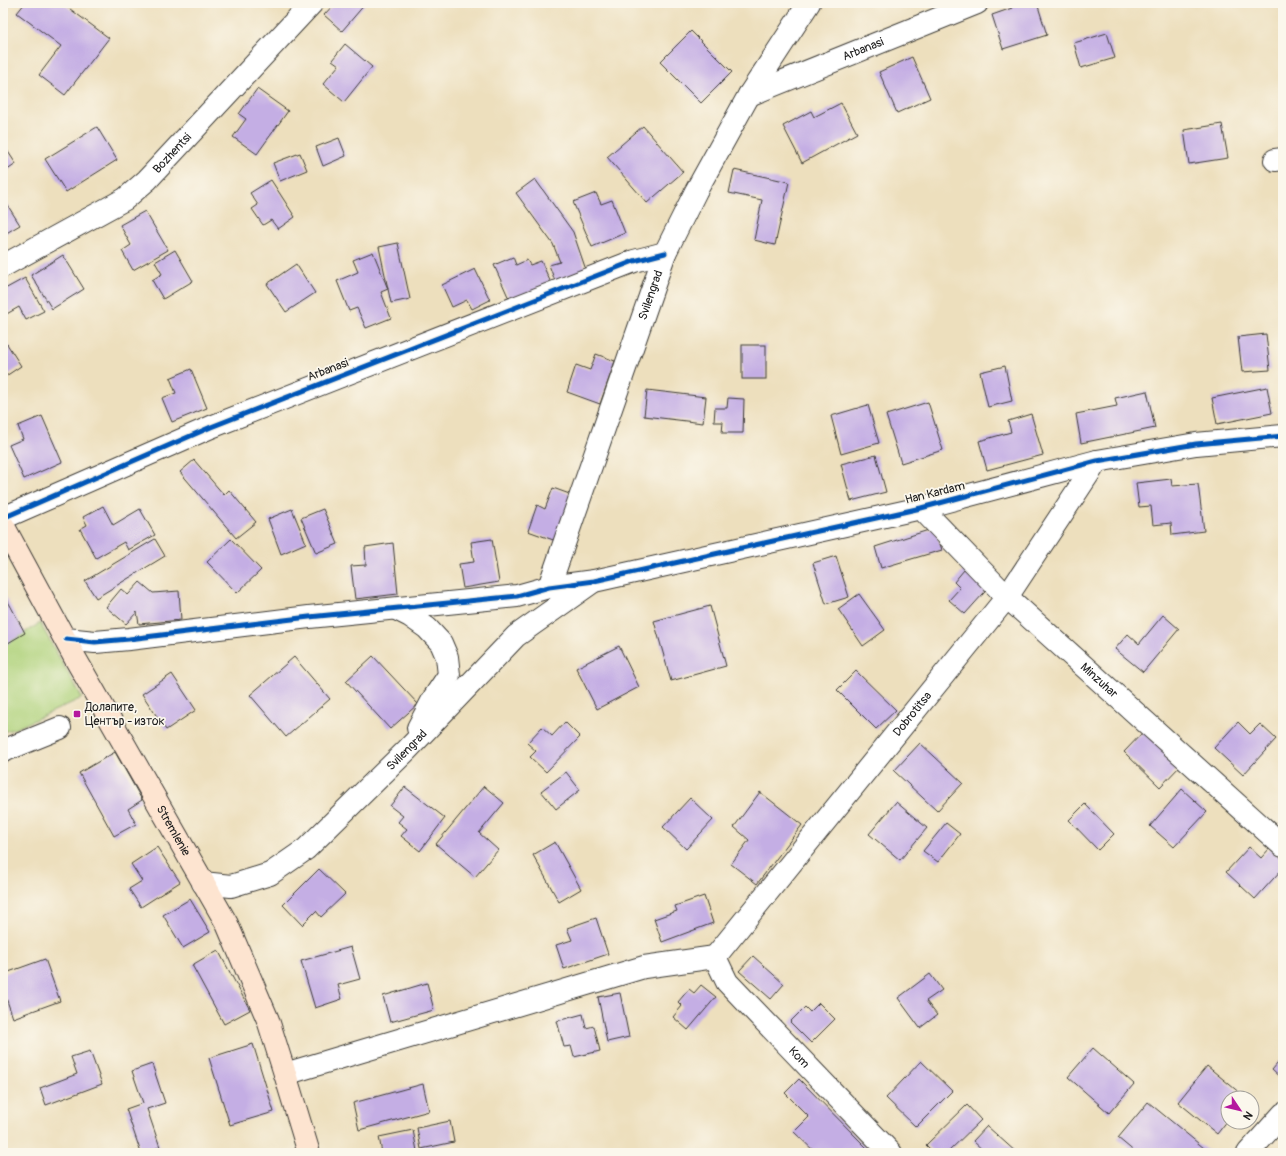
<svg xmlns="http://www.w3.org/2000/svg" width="1286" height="1156" font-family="Pangolin,sans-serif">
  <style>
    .green { fill: #afd27a; stroke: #66774b }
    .building { fill: #c4aee4 }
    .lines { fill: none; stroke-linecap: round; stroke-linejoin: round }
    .street-casing { stroke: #3b3934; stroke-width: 24 }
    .secondary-casing { stroke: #3b3934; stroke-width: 24 }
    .street { stroke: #fff; stroke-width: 22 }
    .secondary { stroke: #fde4d0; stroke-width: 22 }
    .cycleway-casing { stroke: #fbf7ec; stroke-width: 8 }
    .cycleway { stroke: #0057b8; stroke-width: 5 }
    .poi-dot { fill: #b5179e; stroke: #fbf7ec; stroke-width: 1.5 }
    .labels { text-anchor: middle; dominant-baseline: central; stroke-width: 3.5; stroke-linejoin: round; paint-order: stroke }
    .street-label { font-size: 12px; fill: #1c1c1c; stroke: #fbf7ec }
    .poi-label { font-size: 12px; fill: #1c1c1c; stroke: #fbf7ec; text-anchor: start }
  </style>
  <rect width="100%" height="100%" fill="#fbf7ec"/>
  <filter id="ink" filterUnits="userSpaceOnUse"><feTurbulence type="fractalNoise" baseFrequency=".025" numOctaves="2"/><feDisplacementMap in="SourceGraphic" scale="8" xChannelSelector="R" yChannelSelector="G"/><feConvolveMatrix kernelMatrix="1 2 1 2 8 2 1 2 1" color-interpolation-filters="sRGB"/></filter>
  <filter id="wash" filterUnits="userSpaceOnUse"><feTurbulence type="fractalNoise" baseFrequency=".012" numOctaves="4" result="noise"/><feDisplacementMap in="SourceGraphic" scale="16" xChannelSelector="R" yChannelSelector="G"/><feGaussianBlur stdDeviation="0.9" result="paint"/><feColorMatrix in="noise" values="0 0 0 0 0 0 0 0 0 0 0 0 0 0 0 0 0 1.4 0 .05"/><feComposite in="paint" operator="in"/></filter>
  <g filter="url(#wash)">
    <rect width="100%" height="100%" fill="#eddfbd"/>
    <polygon class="green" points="40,623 82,698 17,728 3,732 3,646"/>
    <g id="blocks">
      <g class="building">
        <polygon points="25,3 62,3 109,38 65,95 39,75 61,46 17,13"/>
        <polygon points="335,3 366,3 342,31 324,15"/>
        <polygon points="1011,3 1037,3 1047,35 1003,49 992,15 1012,8"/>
        <polygon points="691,31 732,72 701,103 660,62"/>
        <polygon points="1107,33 1115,58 1081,68 1074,43"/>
        <polygon points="345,44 372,67 344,102 323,84 339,65 332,60"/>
        <polygon points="912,57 930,98 897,113 879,72"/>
        <polygon points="257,89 288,111 257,154 233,137 246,119 239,114"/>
        <polygon points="841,103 857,133 802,163 783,126 811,111 814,117"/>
        <polygon points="1222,124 1228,158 1189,164 1184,130"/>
        <polygon points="643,126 683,172 647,203 607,157"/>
        <polygon points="97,127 117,160 66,192 45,159"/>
        <polygon points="339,138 346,156 323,166 316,147"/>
        <polygon points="3,144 16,164 3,173"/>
        <polygon points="300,153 307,170 280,181 273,163"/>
        <polygon points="734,170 789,182 775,245 754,240 762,200 729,193"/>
        <polygon points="535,179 573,232 586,270 555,281 549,265 560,262 553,244 516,193"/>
        <polygon points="271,180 295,217 278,229 271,220 263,225 252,209 258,205 250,193"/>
        <polygon points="596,193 601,204 612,200 625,233 592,247 573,202"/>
        <polygon points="3,198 20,225 3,235"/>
        <polygon points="145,211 168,250 133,270 122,251 131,245 120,225"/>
        <polygon points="398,243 410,299 391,303 379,247"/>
        <polygon points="175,250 193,281 163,299 152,280 162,274 155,262"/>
        <polygon points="373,252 388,289 381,292 391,318 366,328 357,308 349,311 337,281 358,272 353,260"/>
        <polygon points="63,255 84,289 52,309 31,275"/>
        <polygon points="513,257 516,265 527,260 530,265 541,261 551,283 510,301 494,265"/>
        <polygon points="296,264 315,293 286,312 267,284"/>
        <polygon points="475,269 490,300 472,309 467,300 452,307 442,285"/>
        <polygon points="25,278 44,311 26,320 19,307 3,316 3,290"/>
        <polygon points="1266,334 1270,370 1242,372 1238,337"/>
        <polygon points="7,344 21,366 3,378 3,346"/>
        <rect x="742" y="345" width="24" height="34"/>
        <polygon points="596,354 615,361 600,404 567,392 576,365 590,370"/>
        <polygon points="1005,366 1012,401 988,407 980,372"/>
        <polygon points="191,369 207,408 172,422 162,398 176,393 170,378"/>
        <polygon points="1267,387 1272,413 1217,424 1212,398"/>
        <polygon points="647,390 706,397 703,423 644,416"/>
        <polygon points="1147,391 1155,428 1081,443 1076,414 1117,406 1115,398"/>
        <polygon points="728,398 744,399 743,433 722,433 723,422 714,422 715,408 727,408"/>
        <polygon points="928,402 943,450 901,463 886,415"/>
        <polygon points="868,405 879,443 841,454 831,416"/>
        <polygon points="1031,414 1043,455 987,470 979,441 1011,432 1008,421"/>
        <polygon points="42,416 62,462 24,479 9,445 23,439 18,426"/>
        <polygon points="876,455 886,492 851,501 841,464"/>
        <polygon points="194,460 224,495 229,490 256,522 236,538 180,472"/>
        <polygon points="1171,479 1172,486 1198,484 1204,531 1172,535 1171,523 1153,525 1151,506 1139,507 1136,483"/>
        <polygon points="553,488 575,496 559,542 528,531 537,505 545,509"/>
        <polygon points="103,506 113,525 140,509 155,535 128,550 124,542 96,558 80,529 87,525 83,517"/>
        <polygon points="292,509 306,543 281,554 268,519"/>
        <polygon points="323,509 338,544 316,553 301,518"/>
        <polygon points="935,528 942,550 881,568 875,547"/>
        <polygon points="155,539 165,556 96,598 85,581"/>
        <polygon points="231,539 261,570 237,593 207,562"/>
        <polygon points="492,539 499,582 463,588 459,564 474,562 471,542"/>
        <polygon points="393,543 398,594 355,599 351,566 366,565 365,547"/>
        <polygon points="836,556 849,597 826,604 813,563"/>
        <polygon points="969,564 992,584 965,614 949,600 960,588 954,582"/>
        <polygon points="140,582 153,593 179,591 181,620 139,624 137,612 126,624 106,607 121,589 128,595"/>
        <polygon points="3,592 25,633 3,646"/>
        <polygon points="859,594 885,630 863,646 838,609"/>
        <polygon points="710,606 726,666 671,681 654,621"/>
        <polygon points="1163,615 1179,629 1143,672 1115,649 1128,634 1139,644"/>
        <polygon points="619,646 639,687 597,709 576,668"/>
        <polygon points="373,656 418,704 390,729 346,681"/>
        <polygon points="294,657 330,699 286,737 250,695"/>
        <polygon points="856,671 896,710 876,729 837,690"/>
        <polygon points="172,674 196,710 166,730 142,694"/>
        <polygon points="565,722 580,737 546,772 530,757 536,751 527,743 542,727 552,736"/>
        <polygon points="1238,722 1250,734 1260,724 1276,739 1243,775 1214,748"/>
        <polygon points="1146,729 1182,764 1160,787 1124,752"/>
        <polygon points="920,743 963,783 937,811 894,771"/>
        <polygon points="115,752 142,800 128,809 136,824 114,836 79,773"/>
        <polygon points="566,772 580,790 556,809 541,791"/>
        <polygon points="484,786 504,803 479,833 498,850 475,877 436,844"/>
        <polygon points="405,787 445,818 420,851 401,836 407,829 398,822 403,816 390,806"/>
        <polygon points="1182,789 1207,812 1174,847 1150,826"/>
        <polygon points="760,792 802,825 757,884 731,864 749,840 734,827"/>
        <polygon points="690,798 713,820 686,849 663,827"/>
        <polygon points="896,802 927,828 900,860 869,834"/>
        <polygon points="1085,804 1114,834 1098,850 1069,820"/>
        <polygon points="946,823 960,834 938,862 923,851"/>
        <polygon points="555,842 581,889 559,902 533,855"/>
        <polygon points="157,847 180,882 141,907 129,889 142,881 131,864"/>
        <polygon points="1249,847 1261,858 1270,848 1283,859 1283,868 1255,899 1226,872"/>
        <polygon points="319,869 345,894 321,917 316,911 302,925 283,905"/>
        <polygon points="704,896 713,923 662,942 654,919 677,911 675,906"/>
        <polygon points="190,899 210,932 183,948 163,915"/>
        <polygon points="596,918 608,954 564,969 556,945 572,940 567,928"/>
        <polygon points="351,947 360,979 338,985 342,999 315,1008 301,961"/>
        <polygon points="218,950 250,1010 224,1024 192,965"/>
        <polygon points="753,956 784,984 771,999 739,971"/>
        <polygon points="45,959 60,1001 13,1018 3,989 3,974"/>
        <polygon points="930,974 942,990 926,1001 937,1015 920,1028 898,998"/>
        <polygon points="427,983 434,1010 390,1022 383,996"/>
        <polygon points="701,985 716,997 688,1030 673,1017 682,1006 678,1002 689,989 694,993"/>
        <polygon points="620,993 629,1037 607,1042 598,997"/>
        <polygon points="819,1003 835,1019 811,1043 790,1022 805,1007 810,1012"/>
        <polygon points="583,1014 586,1028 594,1026 600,1051 574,1057 571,1046 564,1047 557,1021"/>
        <polygon points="253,1044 274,1112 230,1125 209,1058"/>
        <polygon points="1093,1048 1134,1084 1109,1113 1068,1077"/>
        <polygon points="90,1051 102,1084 46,1105 40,1088 77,1074 71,1057"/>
        <polygon points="1283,1057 1283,1080 1272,1070"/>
        <polygon points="921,1061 952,1091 916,1127 886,1098"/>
        <polygon points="152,1064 165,1103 147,1109 160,1147 141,1153 126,1109 143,1103 132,1071"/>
        <polygon points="1207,1066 1246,1098 1228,1098 1228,1120 1217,1134 1178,1102"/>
        <polygon points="799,1079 861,1142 872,1153 816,1153 794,1132 809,1117 785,1093"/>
        <polygon points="423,1084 429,1111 359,1130 353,1103"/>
        <polygon points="1148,1102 1210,1153 1136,1153 1118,1138"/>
        <polygon points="967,1105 981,1120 947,1153 934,1153 926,1145"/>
        <polygon points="450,1121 454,1142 421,1149 417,1128"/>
        <polygon points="987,1126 1017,1153 986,1153 973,1141"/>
        <polygon points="413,1130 417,1151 407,1153 382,1153 379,1137"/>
      </g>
    </g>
  </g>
  <g filter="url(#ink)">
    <use href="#blocks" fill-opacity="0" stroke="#3b3934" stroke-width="1"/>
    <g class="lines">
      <g class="street-casing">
        <g id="street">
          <path id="s1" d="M749,95L977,3"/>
          <polyline points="1275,160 1283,159"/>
          <path id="s2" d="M3,266L125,199L147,180L312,3"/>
          <path id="s3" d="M921,508L1007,597L1283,846"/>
          <polyline points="3,518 211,427 634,261 665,253"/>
          <path id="s4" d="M549,587L665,253L696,191L749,95L809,3"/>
          <polyline points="396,609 410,616 427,628 441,643 447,657 449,675 435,696 418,728"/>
          <polyline points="66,639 95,642 129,639 309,617 517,596 549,587 594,581 921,508 1097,461 1196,444 1283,436"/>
          <polyline points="3,751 60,728"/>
          <path id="s5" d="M203,883L231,886L270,874L306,849L407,750L516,636L591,583"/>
          <path id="s6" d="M715,957L1007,597L1097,461"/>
          <path id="s7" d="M715,957L727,982L891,1153"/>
          <polyline points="285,1074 644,967 715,957"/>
          <polyline points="1248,1153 1283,1114"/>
        </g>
      </g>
      <g class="secondary-casing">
        <g id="secondary">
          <path id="s8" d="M3,525L75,658L227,924L268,1020L285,1074L309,1153"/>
        </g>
      </g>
      <use href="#street" class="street"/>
      <use href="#secondary" class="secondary"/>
      <g class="cycleway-casing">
        <g id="cycleway">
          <polyline points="3,518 211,427 634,261 665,253"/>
          <polyline points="66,639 95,642 129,639 309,617 517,596 549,587 594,581 921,508 1097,461 1196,444 1283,436"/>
        </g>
      </g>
      <use href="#cycleway" class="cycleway"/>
    </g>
  </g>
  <rect class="poi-dot" x="73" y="710" width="8" height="8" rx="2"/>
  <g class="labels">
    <g class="street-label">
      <text stroke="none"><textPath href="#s1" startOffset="123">Arbanasi</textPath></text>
      <text stroke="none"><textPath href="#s2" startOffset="205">Bozhentsi</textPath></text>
      <text stroke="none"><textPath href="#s4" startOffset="309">Svilengrad</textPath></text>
      <text transform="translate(328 370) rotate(-21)">Arbanasi</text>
      <text transform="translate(935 493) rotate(-14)">Han Kardam</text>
      <text stroke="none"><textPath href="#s3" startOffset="248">Minzuhar</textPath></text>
      <text stroke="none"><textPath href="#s6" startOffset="313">Dobrotitsa</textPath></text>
      <text stroke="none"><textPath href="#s5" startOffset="254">Svilengrad</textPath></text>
      <text stroke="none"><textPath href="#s8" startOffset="350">Stremlenie</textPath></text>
      <text stroke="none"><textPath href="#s7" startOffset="132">Kom</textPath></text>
    </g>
    <g class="poi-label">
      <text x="85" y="707">Долапите,<tspan x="85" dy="14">Център - изток</tspan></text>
    </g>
  </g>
  <rect width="1286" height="1156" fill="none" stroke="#fbf7ec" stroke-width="16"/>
  <g transform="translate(1240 1110) rotate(125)"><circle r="19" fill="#fbf7ec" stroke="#a29f99"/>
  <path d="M0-3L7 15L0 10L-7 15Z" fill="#b5179e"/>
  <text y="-6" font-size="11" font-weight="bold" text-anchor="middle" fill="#1c1c1c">N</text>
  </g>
</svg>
